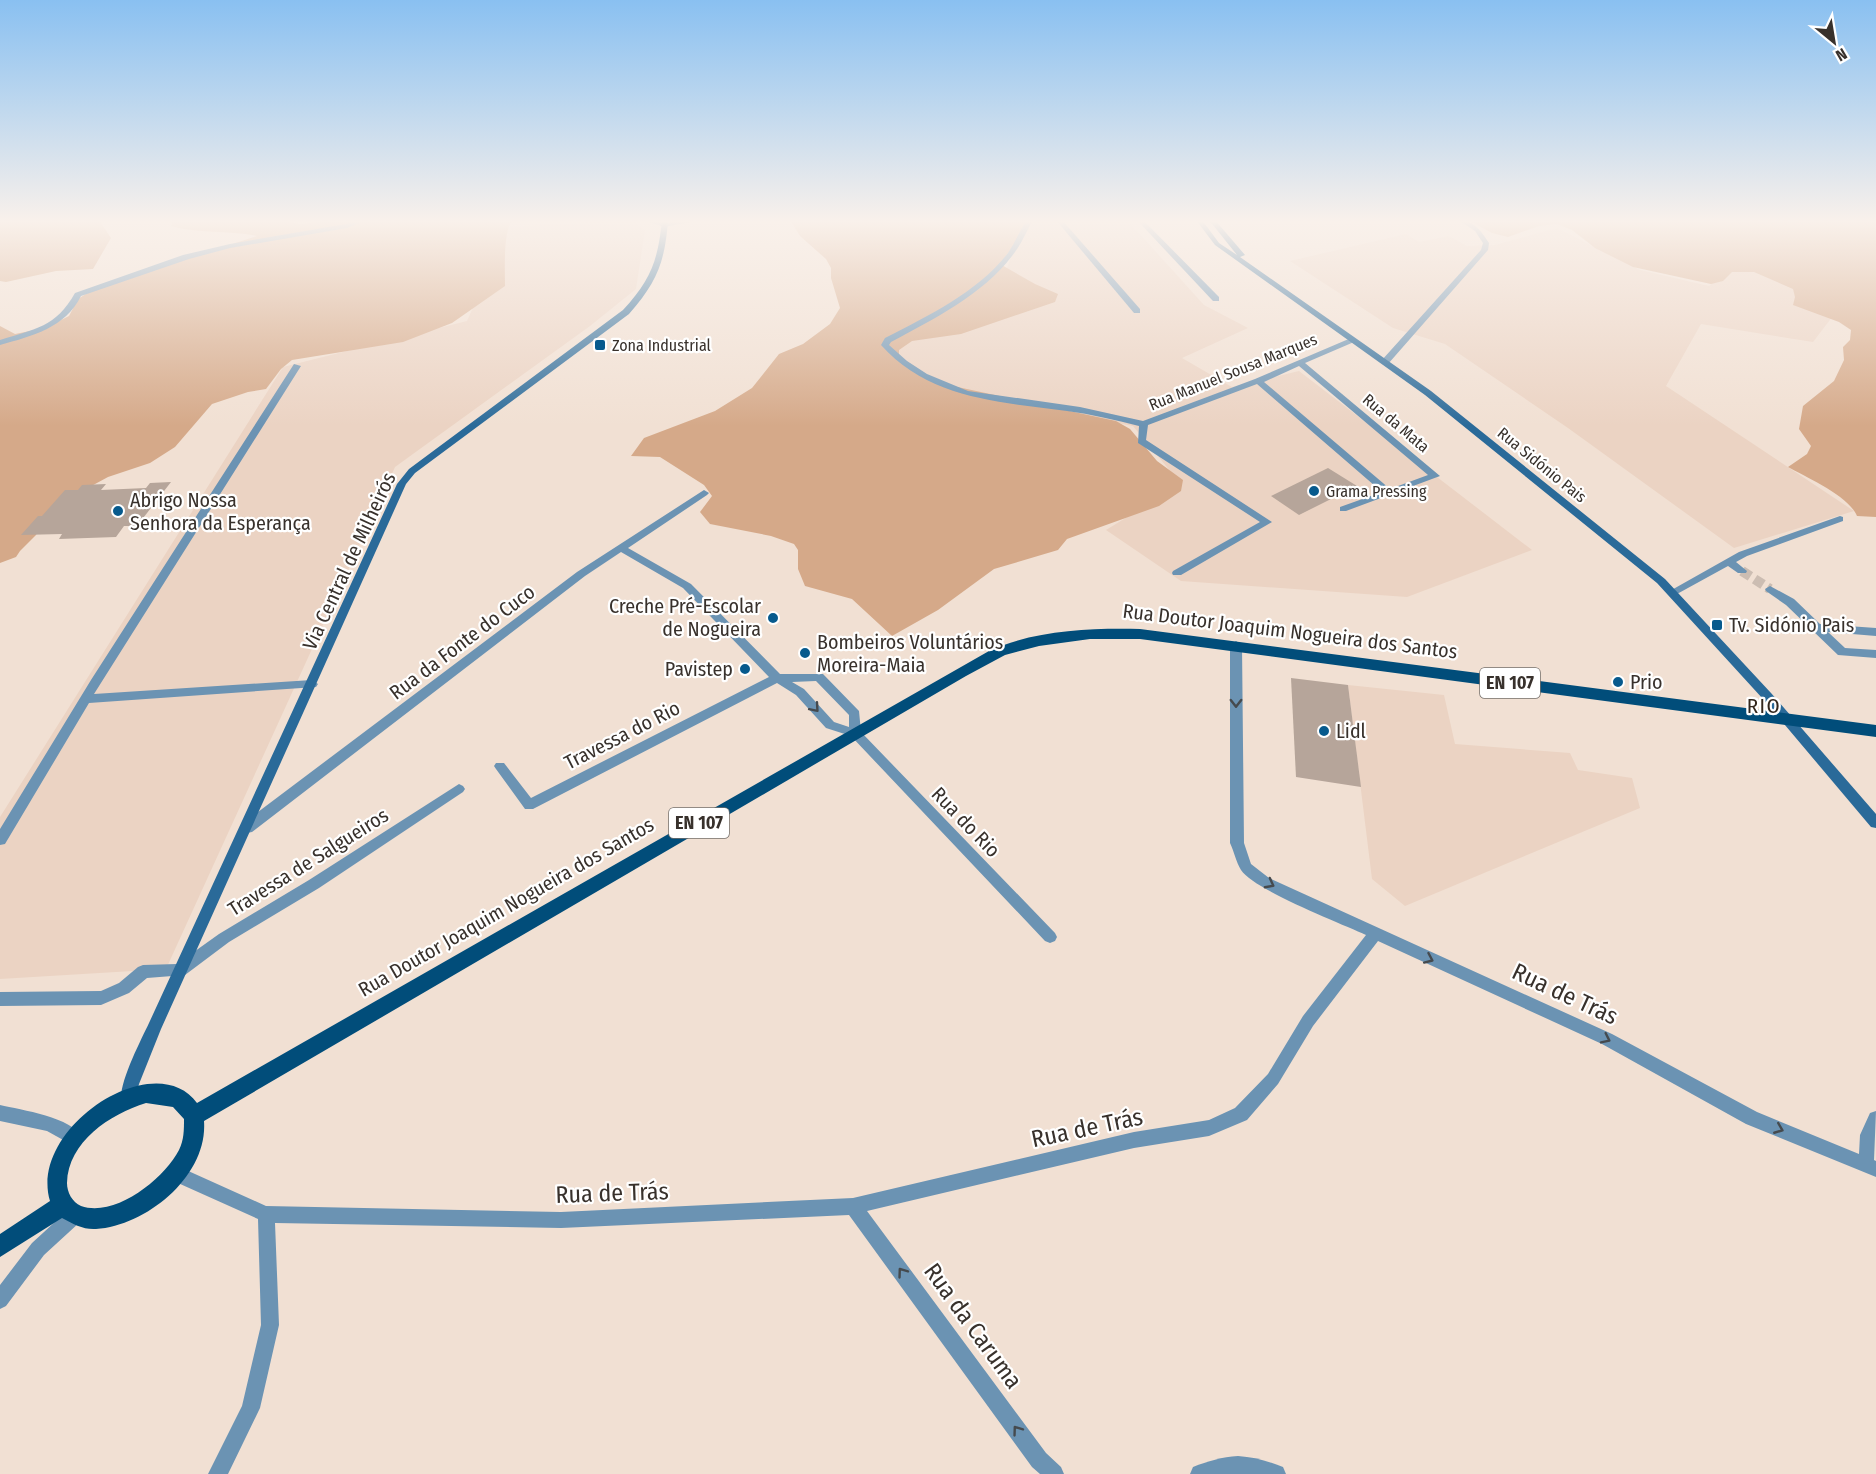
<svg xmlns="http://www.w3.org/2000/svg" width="1876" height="1474" font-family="'Fira Sans Condensed',sans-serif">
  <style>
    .built { fill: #ebd3c3 }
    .green { fill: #d5a989 }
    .building { fill: #b6a59a }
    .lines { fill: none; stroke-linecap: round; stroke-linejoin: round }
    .street-tunnel { stroke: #ccbdb2; stroke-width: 10; stroke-dasharray: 10 5; stroke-linecap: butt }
    .street { fill: #6b93b3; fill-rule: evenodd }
    .secondary { fill: #2a6a99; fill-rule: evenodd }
    .primary { fill: #014d7a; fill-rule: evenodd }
    .oneway { stroke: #454a4e }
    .poi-dot { fill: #075a8d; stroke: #fff; stroke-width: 2 }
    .labels { text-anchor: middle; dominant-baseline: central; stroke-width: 4.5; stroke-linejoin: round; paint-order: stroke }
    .far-poi-label { font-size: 16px; fill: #38312c; stroke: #fff; text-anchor: start }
    .far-street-label { font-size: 16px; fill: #38312c; stroke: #fff }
    .shield { fill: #fff; stroke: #746f6b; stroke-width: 1.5 }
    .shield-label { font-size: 18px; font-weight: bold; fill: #38312c }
    .poi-label { font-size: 20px; fill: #38312c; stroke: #fff; text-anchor: start }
    .street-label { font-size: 20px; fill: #38312c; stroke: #fff }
    .neighbourhood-label { font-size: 21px; letter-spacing: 1.5px; fill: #33271d; stroke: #fff }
    .near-street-label { font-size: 24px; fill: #38312c; stroke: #fff }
  </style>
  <rect width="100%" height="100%" fill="#f1e0d3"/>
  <g class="built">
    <polygon points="631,220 645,230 636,289 590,326 395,467 166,969 0,979 0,817 283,367 467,321 509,227"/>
    <polygon points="1024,220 1127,220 1204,305 1248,328 1182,358 1232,387 1299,371 1532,550 1407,597 1181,581 1106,530 1181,484 1133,426 940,389 881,349 1007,268"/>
    <polygon points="1557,228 1640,270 1709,286 1735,263 1849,295 1813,342 1701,324 1666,386 1854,511 1734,548 1568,428 1445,344 1393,328 1290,261 1406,234 1419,242 1449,236 1467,246 1495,245"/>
    <polygon points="1348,685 1444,695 1455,744 1570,753 1578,770 1632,778 1640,808 1405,906 1372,879"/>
  </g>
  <g class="green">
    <polygon points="0,220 104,220 101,223 111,238 93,269 56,271 6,282 0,281"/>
    <path d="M173,220H277L300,224L337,220H512C503,233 505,269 505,286L452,323L403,342L292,360L281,369L266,389L248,392L212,404L175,447L150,463L108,477L49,509L36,535L20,551L16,557L0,563V326L15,334L45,328L69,316L78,299L92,290L257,236C229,230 197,234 171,226Z"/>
    <polygon points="790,220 1028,220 1022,234 1000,264 1035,284 1058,294 1055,302 961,334 912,341 899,350 899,356 930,377 953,386 1116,421 1130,429 1157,461 1183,480 1181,491 1159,506 1067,539 1058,550 994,569 938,610 892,636 852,599 805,586 798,569 798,550 794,544 771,536 710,524 700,512 712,496 704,485 660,457 631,456 644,438 715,411 752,388 779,354 803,344 830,324 840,308 831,278 831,268 826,259 800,236"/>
    <path d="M1468,220H1876V517L1857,516C1849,496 1806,477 1788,467L1807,454L1811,446L1799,429L1803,406L1834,381L1844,360L1843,347L1850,340L1851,330L1839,322L1793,305L1795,297L1793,289L1754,272H1732L1723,281L1711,284L1633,267L1595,248L1572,230L1557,224L1539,226L1508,237L1492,233Z"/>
  </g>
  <g class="building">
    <polygon points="1328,468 1357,486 1299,515 1271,496"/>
    <polygon points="171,482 137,526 124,526 116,537 59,539 62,534 21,535 38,516 42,516 65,490 78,490 82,485 106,484 101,490 146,488 150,483"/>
    <polygon points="1291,678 1348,685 1361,787 1296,777"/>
  </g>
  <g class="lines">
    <polyline class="street-tunnel" points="1742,571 1770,589"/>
    <g class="street">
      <path d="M359,220H367L347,228L230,248L189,259L81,296C65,328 32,336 0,345V340C35,329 56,327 75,293L183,255L230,244L346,224Z"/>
      <path d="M643,220C651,219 659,223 667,223C679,222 690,219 701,220L664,227Z"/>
      <path d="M1027,220H1033C1026,232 1021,245 1012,256C982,295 934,319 891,342L889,345L907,361L927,374L968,391L1080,407L1143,421L1255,379L1351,338H1354V342L1305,363L1440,476L1346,511H1340V507L1382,492L1257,384L1148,425L1146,440L1272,522L1181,575H1173L1172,573L1173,571L1260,522L1138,443L1139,426C1115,420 1091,414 1067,411C1000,402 929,399 881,345L885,338C928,316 978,292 1008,253C1015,243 1020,230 1027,220ZM1299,366L1428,475L1390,489L1264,382Z"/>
      <polygon points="1056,220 1062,220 1140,309 1140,313 1134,313"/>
      <polygon points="1137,220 1143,220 1219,297 1219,301 1213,301"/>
      <path d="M1458,220C1473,219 1482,232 1489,243L1488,250L1388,364H1382V360L1481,250L1483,243L1475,231Z"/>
      <polygon points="294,364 301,366 94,694 312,680 318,684 316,687 89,703 5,844 0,845 0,829 91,680"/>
      <path d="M704,490L709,493L707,495L628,548L691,584L780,674H823L859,711L861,732L1055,933L1057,937L1055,941L1050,943L1045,941L851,736L826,728L796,695L777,683L533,809H525L496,769L494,766L496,763H504L531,798L769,677L683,588L621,552L585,576L252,832L247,833L242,832L241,828L242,824L577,572ZM816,681L849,715V727L834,722L804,689L792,682Z"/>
      <polygon points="1840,516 1843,517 1843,521 1747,556 1736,562 1747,571 1746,573 1738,573 1728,566 1677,594 1669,594 1668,592 1739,552"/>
      <polygon points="1770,586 1794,599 1820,624 1876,628 1876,636 1828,632 1845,648 1876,650 1876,658 1838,655 1786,605 1766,591 1765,589"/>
      <path d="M1236,641L1242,645L1244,843L1251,864L1269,878L1612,1034L1757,1112L1859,1154L1860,1135L1870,1113L1876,1111L1874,1160L1876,1161V1177L1746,1124L1602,1044L1378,941L1313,1026L1278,1084L1247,1120L1209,1136L1134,1148L867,1211L1046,1453L1061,1467L1064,1474H1040L1032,1467L849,1215L561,1228L275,1223L279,1325L260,1408L228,1474H208L242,1406L261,1325L258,1219L169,1179L167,1173L169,1167L175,1165L266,1206L561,1212L853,1198L1134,1132L1209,1120L1235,1108L1268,1074L1303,1016L1366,935C1340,923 1254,890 1241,870C1236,862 1234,851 1230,843V645Z"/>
      <polygon points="459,784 463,786 465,789 463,792 319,888 229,942 185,975 147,978 129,993 101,1005 0,1006 0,992 101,991 119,983 138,967 143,965 177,964 219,934 309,880"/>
      <path d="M0,1105C21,1110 73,1117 82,1138L80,1144L74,1146L47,1131L0,1121Z"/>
      <polygon points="74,1208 80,1210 82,1216 80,1222 44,1255 6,1306 0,1309 0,1285 32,1243 68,1210"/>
      <path d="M1238,1456C1254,1457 1268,1461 1283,1467L1286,1474H1190L1193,1467C1208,1461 1222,1457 1238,1456Z"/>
    </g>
    <g class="secondary">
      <path d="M662,220H668C665,262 657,282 629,314L415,473L406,484L161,1029L139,1084L134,1103L128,1106L122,1103C116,1088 141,1040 149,1023L397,484L409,469L623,310C651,280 658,260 662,220Z"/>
      <polygon points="1196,220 1202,220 1219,243 1237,255 1209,220 1215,220 1245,255 1240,257 1431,391 1665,579 1771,693 1876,814 1876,828 1871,827 1763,699 1657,583 1425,395 1215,245"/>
    </g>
    <path class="primary" d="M1140,629L1876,725V737L1140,639H1090L1039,646L1005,655L966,676L204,1121C208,1175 148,1225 96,1229C84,1230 73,1224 62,1218L0,1257V1234L50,1201C28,1128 155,1045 197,1103L989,651C1035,630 1090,628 1140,629ZM146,1103L173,1107L184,1119C184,1130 184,1140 179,1150C164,1179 115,1218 81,1206C72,1202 67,1192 67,1183C68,1142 110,1114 146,1103Z"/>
  </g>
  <defs><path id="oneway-chevron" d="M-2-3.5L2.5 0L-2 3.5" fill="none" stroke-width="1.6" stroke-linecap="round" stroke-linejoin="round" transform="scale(1.5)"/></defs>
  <g class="oneway">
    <use href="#oneway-chevron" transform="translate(1236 703) rotate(90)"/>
    <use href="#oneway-chevron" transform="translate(815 708) rotate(49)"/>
    <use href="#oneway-chevron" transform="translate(1270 884) rotate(28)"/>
    <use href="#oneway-chevron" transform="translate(1429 959) rotate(24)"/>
    <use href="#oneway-chevron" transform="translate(1606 1039) rotate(26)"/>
    <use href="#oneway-chevron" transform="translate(1779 1129) rotate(22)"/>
    <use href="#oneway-chevron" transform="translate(902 1272) rotate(-126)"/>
    <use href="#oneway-chevron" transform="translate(1017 1430) rotate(-126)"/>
  </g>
  <linearGradient id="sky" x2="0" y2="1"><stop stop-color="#89c0f1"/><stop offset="0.52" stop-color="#f9f1eb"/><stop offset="1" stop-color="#f9f1eb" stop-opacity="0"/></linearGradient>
  <rect width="1876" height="426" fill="url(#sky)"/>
  <g class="poi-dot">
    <rect x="594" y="339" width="12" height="12" rx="3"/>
    <circle cx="1314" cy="491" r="6"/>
    <circle cx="118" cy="511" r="6"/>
    <circle cx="773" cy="618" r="6"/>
    <rect x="1711" y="619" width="12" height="12" rx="3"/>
    <circle cx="805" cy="653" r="6"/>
    <circle cx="745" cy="669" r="6"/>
    <circle cx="1618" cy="682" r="6"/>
    <circle cx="1324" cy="731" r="6"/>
  </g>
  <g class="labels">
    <g class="far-poi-label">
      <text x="612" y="345">Zona Industrial</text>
      <text x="1326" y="491">Grama Pressing</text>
    </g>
    <g class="far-street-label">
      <text transform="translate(1233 372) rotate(-22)">Rua Manuel Sousa Marques</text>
      <text transform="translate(1396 423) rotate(40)">Rua da Mata</text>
      <text transform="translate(1542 465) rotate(39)">Rua Sidónio Pais</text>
    </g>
    <g class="shield">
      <rect x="1480" y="668" width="60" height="30" rx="4.5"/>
      <rect x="669" y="808" width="60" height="30" rx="4.5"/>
    </g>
    <g class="shield-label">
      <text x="1510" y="683">EN 107</text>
      <text x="699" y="823">EN 107</text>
    </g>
    <g class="poi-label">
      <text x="130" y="500">Abrigo Nossa<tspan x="130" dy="23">Senhora da Esperança</tspan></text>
      <text x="761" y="606" text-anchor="end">Creche Pré-Escolar<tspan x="761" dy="23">de Nogueira</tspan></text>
      <text x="1729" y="625">Tv. Sidónio Pais</text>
      <text x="817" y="642">Bombeiros Voluntários<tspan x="817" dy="23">Moreira-Maia</tspan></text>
      <text x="733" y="669" text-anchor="end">Pavistep</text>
      <text x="1630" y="682">Prio</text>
      <text x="1336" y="731">Lidl</text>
    </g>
    <g class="street-label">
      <text transform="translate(349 561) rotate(-65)">Via Central de Milheirós</text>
      <text transform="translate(1290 631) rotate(7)">Rua Doutor Joaquim Nogueira dos Santos</text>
      <text transform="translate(462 642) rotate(-37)">Rua da Fonte do Cuco</text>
      <text transform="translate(622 735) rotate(-27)">Travessa do Rio</text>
      <text transform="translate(966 822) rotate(46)">Rua do Rio</text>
      <text transform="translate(308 862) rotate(-32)">Travessa de Salgueiros</text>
      <text transform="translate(506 907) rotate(-30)">Rua Doutor Joaquim Nogueira dos Santos</text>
    </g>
    <g class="neighbourhood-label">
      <text x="1764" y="706">RIO</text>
    </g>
    <g class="near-street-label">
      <text transform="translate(1565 994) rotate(25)">Rua de Trás</text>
      <text transform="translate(1087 1128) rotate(-12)">Rua de Trás</text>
      <text transform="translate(612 1193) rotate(-2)">Rua de Trás</text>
      <text transform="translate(973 1326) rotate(54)">Rua da Caruma</text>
    </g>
  </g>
  <g transform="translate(1834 42) rotate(150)" stroke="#ffffff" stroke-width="4.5" paint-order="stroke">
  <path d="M0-4.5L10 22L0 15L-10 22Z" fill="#38312c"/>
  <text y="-9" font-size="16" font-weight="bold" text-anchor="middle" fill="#38312c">N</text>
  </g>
</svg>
